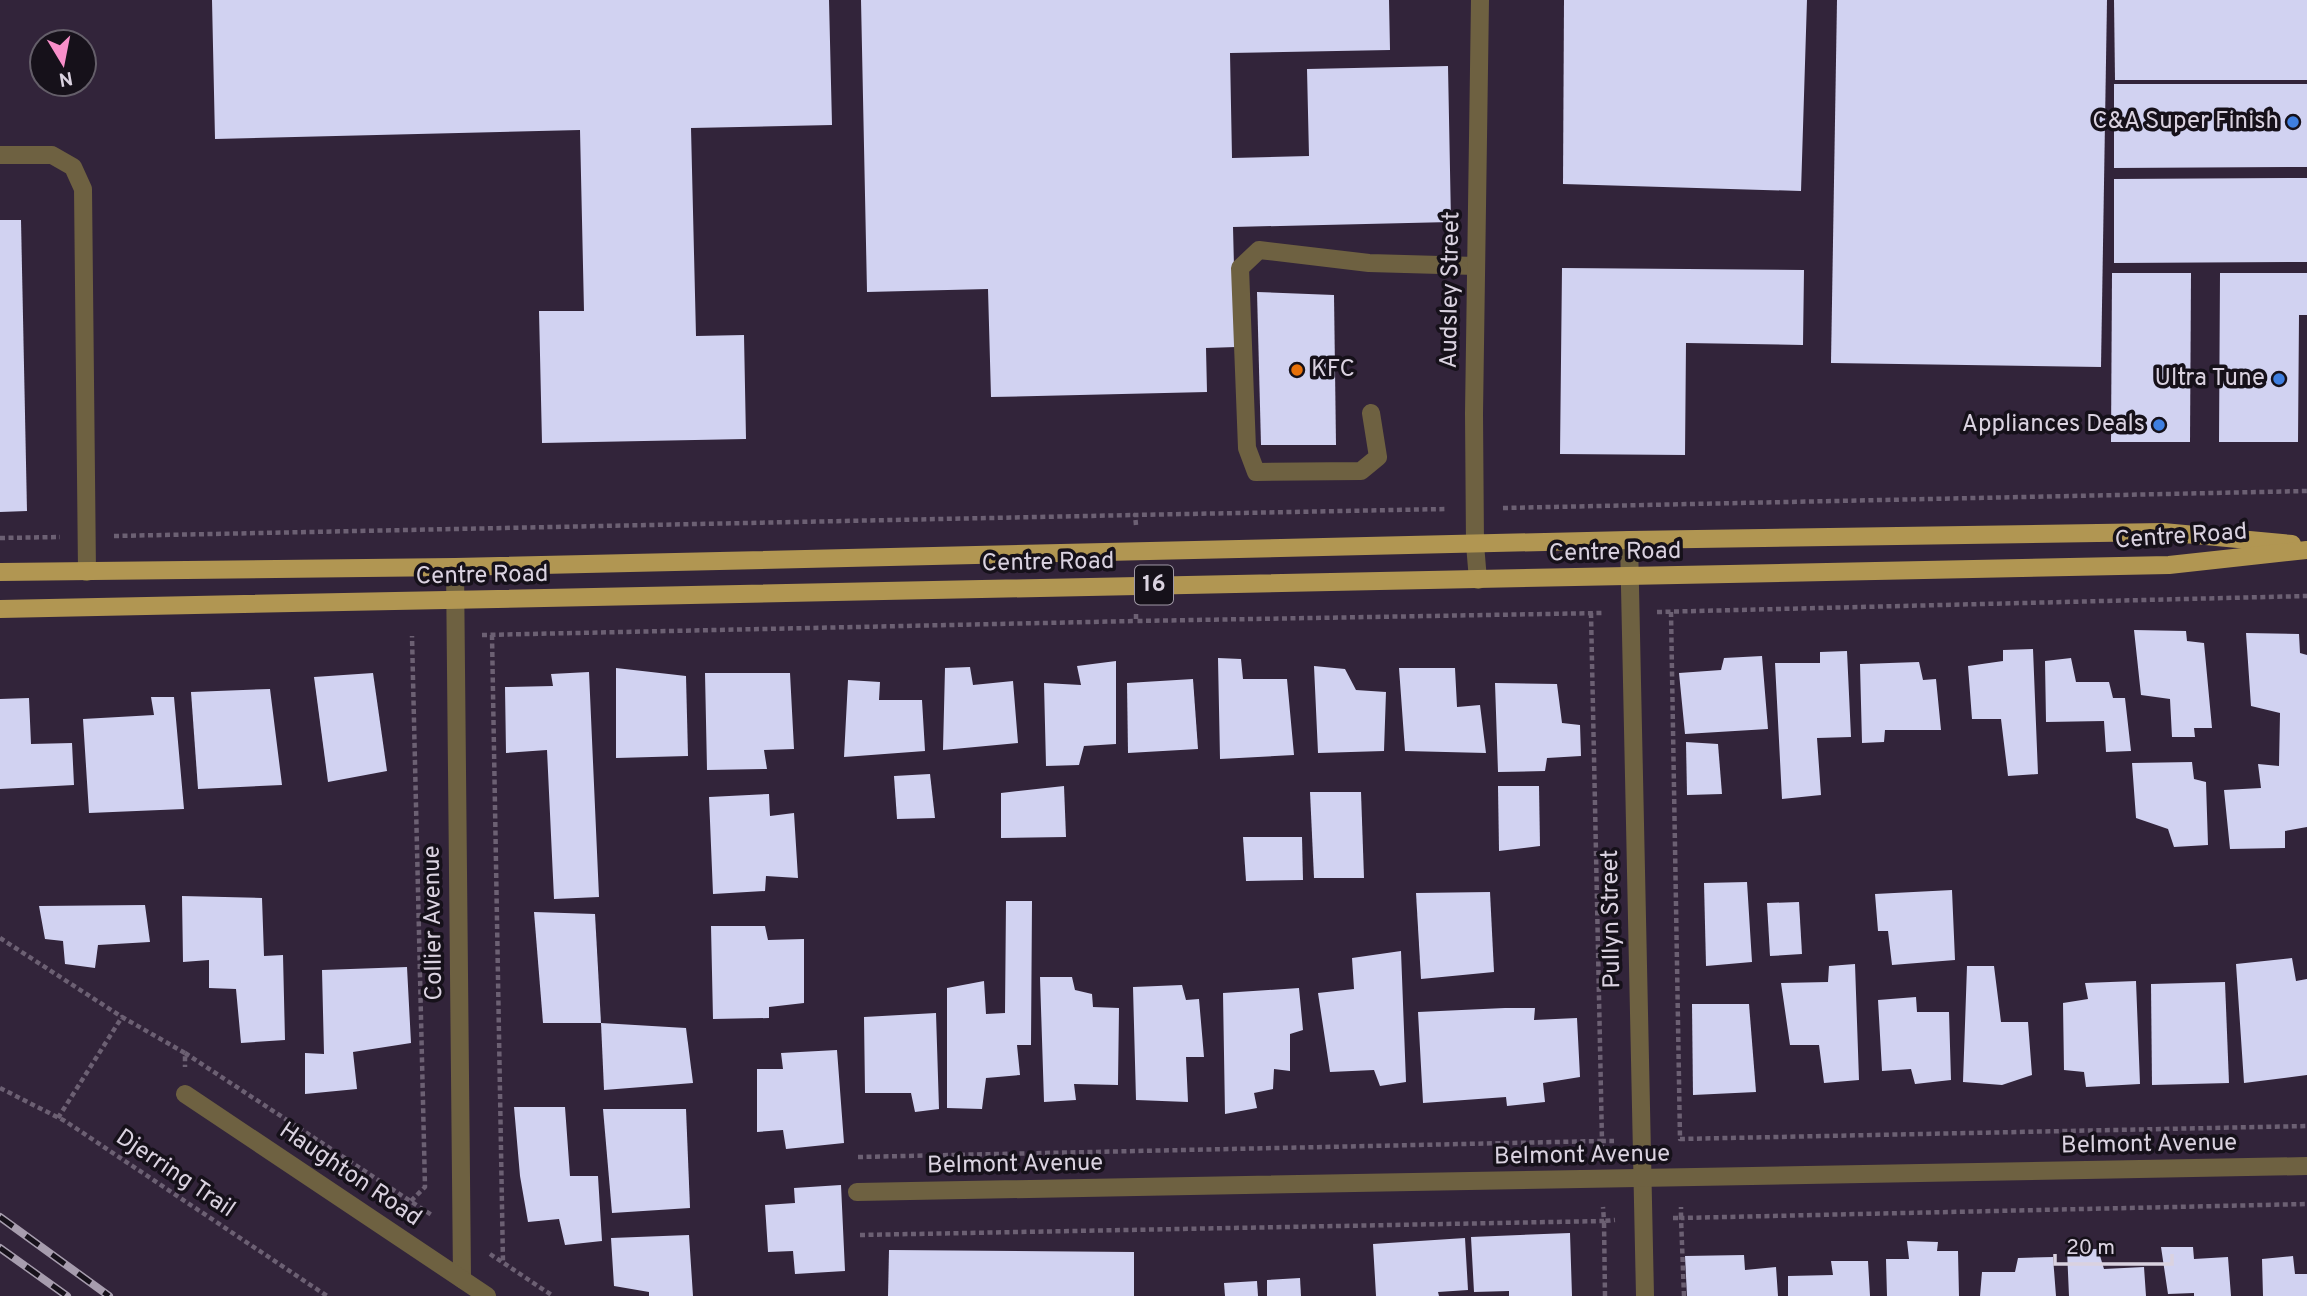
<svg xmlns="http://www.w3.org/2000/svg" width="2307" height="1296" font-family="Overpass,sans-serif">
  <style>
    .building { fill: #d1d2f1 }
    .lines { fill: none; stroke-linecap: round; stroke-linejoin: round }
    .path { stroke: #6c6073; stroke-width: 4.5; stroke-dasharray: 5 3.5; stroke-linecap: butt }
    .minor { stroke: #6e6141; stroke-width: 18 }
    .major { stroke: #b19652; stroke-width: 18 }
    .rail-casing { stroke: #a79dae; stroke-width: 8 }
    .rail { stroke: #16111a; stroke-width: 5; stroke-dasharray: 16; stroke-linecap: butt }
    .shop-dot { fill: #3f7fe0; stroke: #16111a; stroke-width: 2.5 }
    .food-dot { fill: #e8710a; stroke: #16111a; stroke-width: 2.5 }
    .labels { text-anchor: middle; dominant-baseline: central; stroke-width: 7; stroke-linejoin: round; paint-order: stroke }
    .shield { fill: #16111a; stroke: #9f98a5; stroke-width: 2 }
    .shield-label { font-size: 23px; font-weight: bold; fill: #dad2e0 }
    .poi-label { font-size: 24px; fill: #dad2e0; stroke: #16111a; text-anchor: end }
    .street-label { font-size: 24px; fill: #dad2e0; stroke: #16111a }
  </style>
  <rect width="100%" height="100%" fill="#32243a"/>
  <g class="building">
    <polygon points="212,0 829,0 832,125 691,128 696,336 744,335 746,439 542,443 539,311 584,311 580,130 215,139"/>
    <polygon points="861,0 1389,0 1390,50 1230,53 1232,158 1309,156 1307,69 1448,66 1451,222 1233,227 1236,347 1206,348 1207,392 991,397 988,289 867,292"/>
    <polygon points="1564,0 1807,0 1801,191 1563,184"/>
    <polygon points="1837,0 2107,0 2101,367 1831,363"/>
    <polygon points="2114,0 2307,0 2307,80 2115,80"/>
    <polygon points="2114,84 2307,84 2307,167 2114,168"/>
    <polygon points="2307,178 2307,262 2114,263 2114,179"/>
    <polygon points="0,220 21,220 27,511 0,512"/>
    <polygon points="1562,268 1804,270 1803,345 1686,343 1685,455 1560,454"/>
    <polygon points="2112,273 2191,273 2190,442 2111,442"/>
    <polygon points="2220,273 2307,273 2307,315 2299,315 2298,442 2219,442"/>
    <polygon points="1257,292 1334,295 1336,445 1261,445"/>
    <polygon points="2134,630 2186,631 2187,641 2204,643 2212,728 2194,728 2195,737 2172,737 2170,699 2141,695"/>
    <polygon points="2246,633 2299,634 2300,653 2307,655 2307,827 2285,831 2285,848 2230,849 2224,790 2261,788 2258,764 2279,766 2280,713 2251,706"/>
    <polygon points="2033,649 2038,774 2008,776 2001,719 1972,719 1968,666 2003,661 2003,650"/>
    <polygon points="1847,651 1851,737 1817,738 1821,795 1782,799 1775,663 1820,663 1820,652"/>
    <polygon points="1762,656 1768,729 1685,734 1679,673 1721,670 1724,658"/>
    <polygon points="1218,658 1241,659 1243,679 1287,679 1294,755 1220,759"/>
    <polygon points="2071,658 2076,682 2109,682 2113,698 2125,698 2131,751 2106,752 2104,721 2046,722 2045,661"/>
    <polygon points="1116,661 1116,744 1084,746 1079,765 1046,766 1044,683 1081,685 1077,666"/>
    <polygon points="1919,662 1923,680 1936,679 1941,730 1885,730 1884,742 1862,743 1860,664"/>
    <polygon points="1314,666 1345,669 1356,690 1386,692 1384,751 1318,753"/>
    <polygon points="970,667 973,685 1013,681 1018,743 943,750 945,668"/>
    <polygon points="616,668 686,676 688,756 616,758"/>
    <polygon points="1399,668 1455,668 1457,707 1480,705 1486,753 1405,751"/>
    <polygon points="589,672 599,897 554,899 547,750 506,753 505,687 553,686 551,674"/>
    <polygon points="373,673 387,771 328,782 314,677"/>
    <polygon points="705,673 790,673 794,749 764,750 767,769 707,770"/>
    <polygon points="1193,679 1198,749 1128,753 1127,683"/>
    <polygon points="848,680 880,682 879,700 922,700 925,751 844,757"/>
    <polygon points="1495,683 1557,684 1562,723 1580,725 1581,756 1547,758 1545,771 1498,772"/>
    <polygon points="270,689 282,785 198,789 191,692"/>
    <polygon points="151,697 174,697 184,809 89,813 83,719 154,715"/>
    <polygon points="29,698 31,744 72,743 74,785 0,789 0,699"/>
    <polygon points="1686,742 1718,744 1722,794 1687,795"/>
    <polygon points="2192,762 2194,779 2206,782 2208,845 2174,847 2168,829 2136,818 2132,763"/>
    <polygon points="930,774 935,818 897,819 894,776"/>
    <polygon points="1064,786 1066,837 1001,838 1001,793"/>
    <polygon points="1498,786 1539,786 1540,846 1499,851"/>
    <polygon points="1310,792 1361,792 1364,878 1314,878"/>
    <polygon points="769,794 770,816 794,813 798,878 766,876 765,891 713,894 709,797"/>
    <polygon points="1243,837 1302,837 1303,880 1246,881"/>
    <polygon points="1747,882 1752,962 1706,966 1704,883"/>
    <polygon points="1952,890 1955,960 1892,965 1888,931 1878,931 1875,894"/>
    <polygon points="1490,892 1494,972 1421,979 1416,893"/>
    <polygon points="182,896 262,898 264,956 283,955 285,1040 241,1043 236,989 209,988 209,960 183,962"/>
    <polygon points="1006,901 1032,901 1031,1045 1017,1045 1020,1075 986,1078 982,1109 947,1108 947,988 984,981 986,1014 1005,1013"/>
    <polygon points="1799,902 1802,954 1770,956 1767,903"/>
    <polygon points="145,905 150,942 98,945 95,968 65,964 63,941 45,939 39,906"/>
    <polygon points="534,912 595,914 601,1023 543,1023"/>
    <polygon points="711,926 765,926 768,940 804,939 804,1003 769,1007 769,1018 713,1019"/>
    <polygon points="1401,951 1406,1082 1380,1086 1374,1070 1330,1072 1318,993 1354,989 1352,958"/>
    <polygon points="2292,958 2296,981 2307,979 2307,1075 2244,1083 2236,964"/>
    <polygon points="1855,964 1859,1080 1824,1083 1819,1045 1790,1045 1781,983 1828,982 1829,966"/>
    <polygon points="1967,966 1994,966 2001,1022 2028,1022 2032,1075 2002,1085 1963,1082"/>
    <polygon points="407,967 411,1043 353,1052 357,1089 305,1094 305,1053 324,1054 322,970"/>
    <polygon points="1040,977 1072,977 1075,990 1092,994 1093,1007 1119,1008 1118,1085 1074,1084 1076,1100 1044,1102"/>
    <polygon points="2136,981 2140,1084 2086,1087 2084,1072 2064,1070 2063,1003 2088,999 2085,983"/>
    <polygon points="2225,982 2229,1083 2152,1085 2151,984"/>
    <polygon points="1182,985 1186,1000 1199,999 1204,1057 1186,1057 1188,1102 1136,1100 1133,987"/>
    <polygon points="1299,988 1303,1030 1290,1034 1290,1071 1274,1069 1273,1089 1254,1093 1257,1108 1225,1114 1223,993"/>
    <polygon points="1916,997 1917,1012 1949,1012 1951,1080 1915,1084 1911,1069 1882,1071 1878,1000"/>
    <polygon points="1692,1004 1749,1004 1756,1092 1693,1095"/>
    <polygon points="1505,1008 1535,1008 1534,1020 1577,1018 1580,1077 1543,1083 1545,1102 1507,1106 1506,1097 1423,1103 1418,1012"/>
    <polygon points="936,1013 939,1109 915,1112 911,1093 865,1093 864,1017"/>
    <polygon points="601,1023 686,1028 693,1083 604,1090"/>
    <polygon points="837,1050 844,1143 786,1149 783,1130 757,1132 757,1069 783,1069 781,1053"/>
    <polygon points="514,1107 565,1107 570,1176 598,1176 602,1241 565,1245 559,1219 528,1222 520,1176"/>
    <polygon points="603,1109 686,1109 690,1208 612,1213"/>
    <polygon points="841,1185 845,1271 795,1274 793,1251 768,1252 765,1205 795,1203 794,1188"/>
    <polygon points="1570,1233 1572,1296 1509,1296 1509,1291 1474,1292 1471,1237"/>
    <polygon points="689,1235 693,1296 649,1296 649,1292 614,1286 611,1238"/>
    <polygon points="1465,1238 1468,1290 1438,1292 1439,1296 1376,1296 1373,1244"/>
    <polygon points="1907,1241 1938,1242 1937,1251 1958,1251 1959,1296 1887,1296 1886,1259 1909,1259"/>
    <polygon points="2161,1247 2193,1247 2194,1259 2228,1257 2231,1296 2194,1296 2194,1293 2168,1294"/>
    <polygon points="2098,1249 2104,1269 2144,1267 2146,1296 2069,1296 2067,1250"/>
    <polygon points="889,1250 1134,1252 1134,1296 888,1296"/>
    <polygon points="1744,1255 1745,1270 1776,1267 1778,1296 1687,1296 1685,1256"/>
    <polygon points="2293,1256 2295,1274 2307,1274 2307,1296 2263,1296 2262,1259"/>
    <polygon points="2053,1257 2056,1296 1980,1296 1982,1272 2015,1272 2018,1258"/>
    <polygon points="1831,1261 1868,1261 1870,1296 1788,1296 1788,1276 1833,1275"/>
    <polygon points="1300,1278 1301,1296 1267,1296 1267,1280"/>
    <polygon points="1257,1281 1258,1296 1225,1296 1224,1283"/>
  </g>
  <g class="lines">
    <g class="path">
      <polyline points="1503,508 2307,491"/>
      <polyline points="1136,525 1135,515 1446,509"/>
      <polyline points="114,536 1135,515"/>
      <polyline points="0,538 60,537"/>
      <polyline points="1657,612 2307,596"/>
      <polyline points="1671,612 1680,1139 2307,1126"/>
      <polyline points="1591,613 1602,1141 1614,1141"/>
      <polyline points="1136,614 1136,621 1603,613"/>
      <polyline points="482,635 1136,621"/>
      <polyline points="492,635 503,1263"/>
      <polyline points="0,938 122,1017"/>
      <polyline points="185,1053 433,1216"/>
      <polyline points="0,1088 65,1121 327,1296"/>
      <polyline points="58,1118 122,1017 185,1053 185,1067"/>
      <polyline points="858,1157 1602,1141 1602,1149"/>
      <polyline points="411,1201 425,1187 412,636"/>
      <polyline points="1673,1218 1681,1218 1681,1207"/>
      <polyline points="860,1235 1604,1221 1603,1207"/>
      <polyline points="490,1254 553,1296"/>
      <polyline points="1605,1296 1604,1221 1615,1220"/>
      <polyline points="1684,1296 1681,1218 2307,1204"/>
    </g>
    <g class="minor">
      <polyline points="0,155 52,155 73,167 83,189 87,572"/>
      <polyline points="1371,413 1378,457 1361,471 1256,472 1247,448 1240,268 1259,250 1369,263 1476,266"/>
      <polyline points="1629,540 1645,1296"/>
      <polyline points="455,567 462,1279"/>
      <polyline points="1478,580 1475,544 1474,414 1480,0"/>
      <polyline points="185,1094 487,1296"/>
      <polyline points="857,1192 2307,1166"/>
    </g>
    <g class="major">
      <polyline points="0,572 455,567 1629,540 2163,532 2292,544"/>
      <polyline points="0,609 2169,565 2307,550"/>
    </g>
    <g class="rail-casing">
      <g id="rail">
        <polyline points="0,1217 109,1296"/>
        <polyline points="0,1248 67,1296"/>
      </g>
    </g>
    <use href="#rail" class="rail"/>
  </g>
  <g class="shop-dot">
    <circle cx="2293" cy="122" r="7"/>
    <circle cx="2279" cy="379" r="7"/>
    <circle cx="2159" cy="425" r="7"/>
  </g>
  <circle class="food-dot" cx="1297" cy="370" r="7"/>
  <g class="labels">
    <rect class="shield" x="1135" y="565.5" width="38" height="39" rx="5"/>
    <g class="shield-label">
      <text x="1154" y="585">16</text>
    </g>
    <g class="poi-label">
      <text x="2279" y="122">C&amp;A Super Finish</text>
      <text x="1311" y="370" text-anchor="start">KFC</text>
      <text x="2265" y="379">Ultra Tune</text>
      <text x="2145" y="425">Appliances Deals</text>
    </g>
    <g class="street-label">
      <text transform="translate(1451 290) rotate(-89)">Audsley Street</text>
      <text transform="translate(2181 537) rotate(-4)">Centre Road</text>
      <text transform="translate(1615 553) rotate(-1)">Centre Road</text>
      <text transform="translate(1048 563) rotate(-1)">Centre Road</text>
      <text transform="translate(482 576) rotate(-1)">Centre Road</text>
      <text transform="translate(1612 919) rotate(-91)">Pullyn Street</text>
      <text transform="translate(434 923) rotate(-91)">Collier Avenue</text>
      <text transform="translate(2149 1145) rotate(-1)">Belmont Avenue</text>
      <text transform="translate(1582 1156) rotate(-1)">Belmont Avenue</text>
      <text transform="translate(1015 1165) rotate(-1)">Belmont Avenue</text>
      <text transform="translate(175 1174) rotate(34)">Djerring Trail</text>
      <text transform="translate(350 1175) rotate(34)">Haughton Road</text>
    </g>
  </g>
  <g transform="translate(63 63) rotate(170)"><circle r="33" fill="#16111a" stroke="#645e69" stroke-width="2"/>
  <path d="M0-5L12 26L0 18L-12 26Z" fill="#f98fca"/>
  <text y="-10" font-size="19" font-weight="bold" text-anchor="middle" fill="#dad2e0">N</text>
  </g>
  <path d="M2055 1254v10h117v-10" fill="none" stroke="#dad2e0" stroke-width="3.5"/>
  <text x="2066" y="1254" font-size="21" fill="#dad2e0" stroke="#16111a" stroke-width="5" paint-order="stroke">20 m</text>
</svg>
